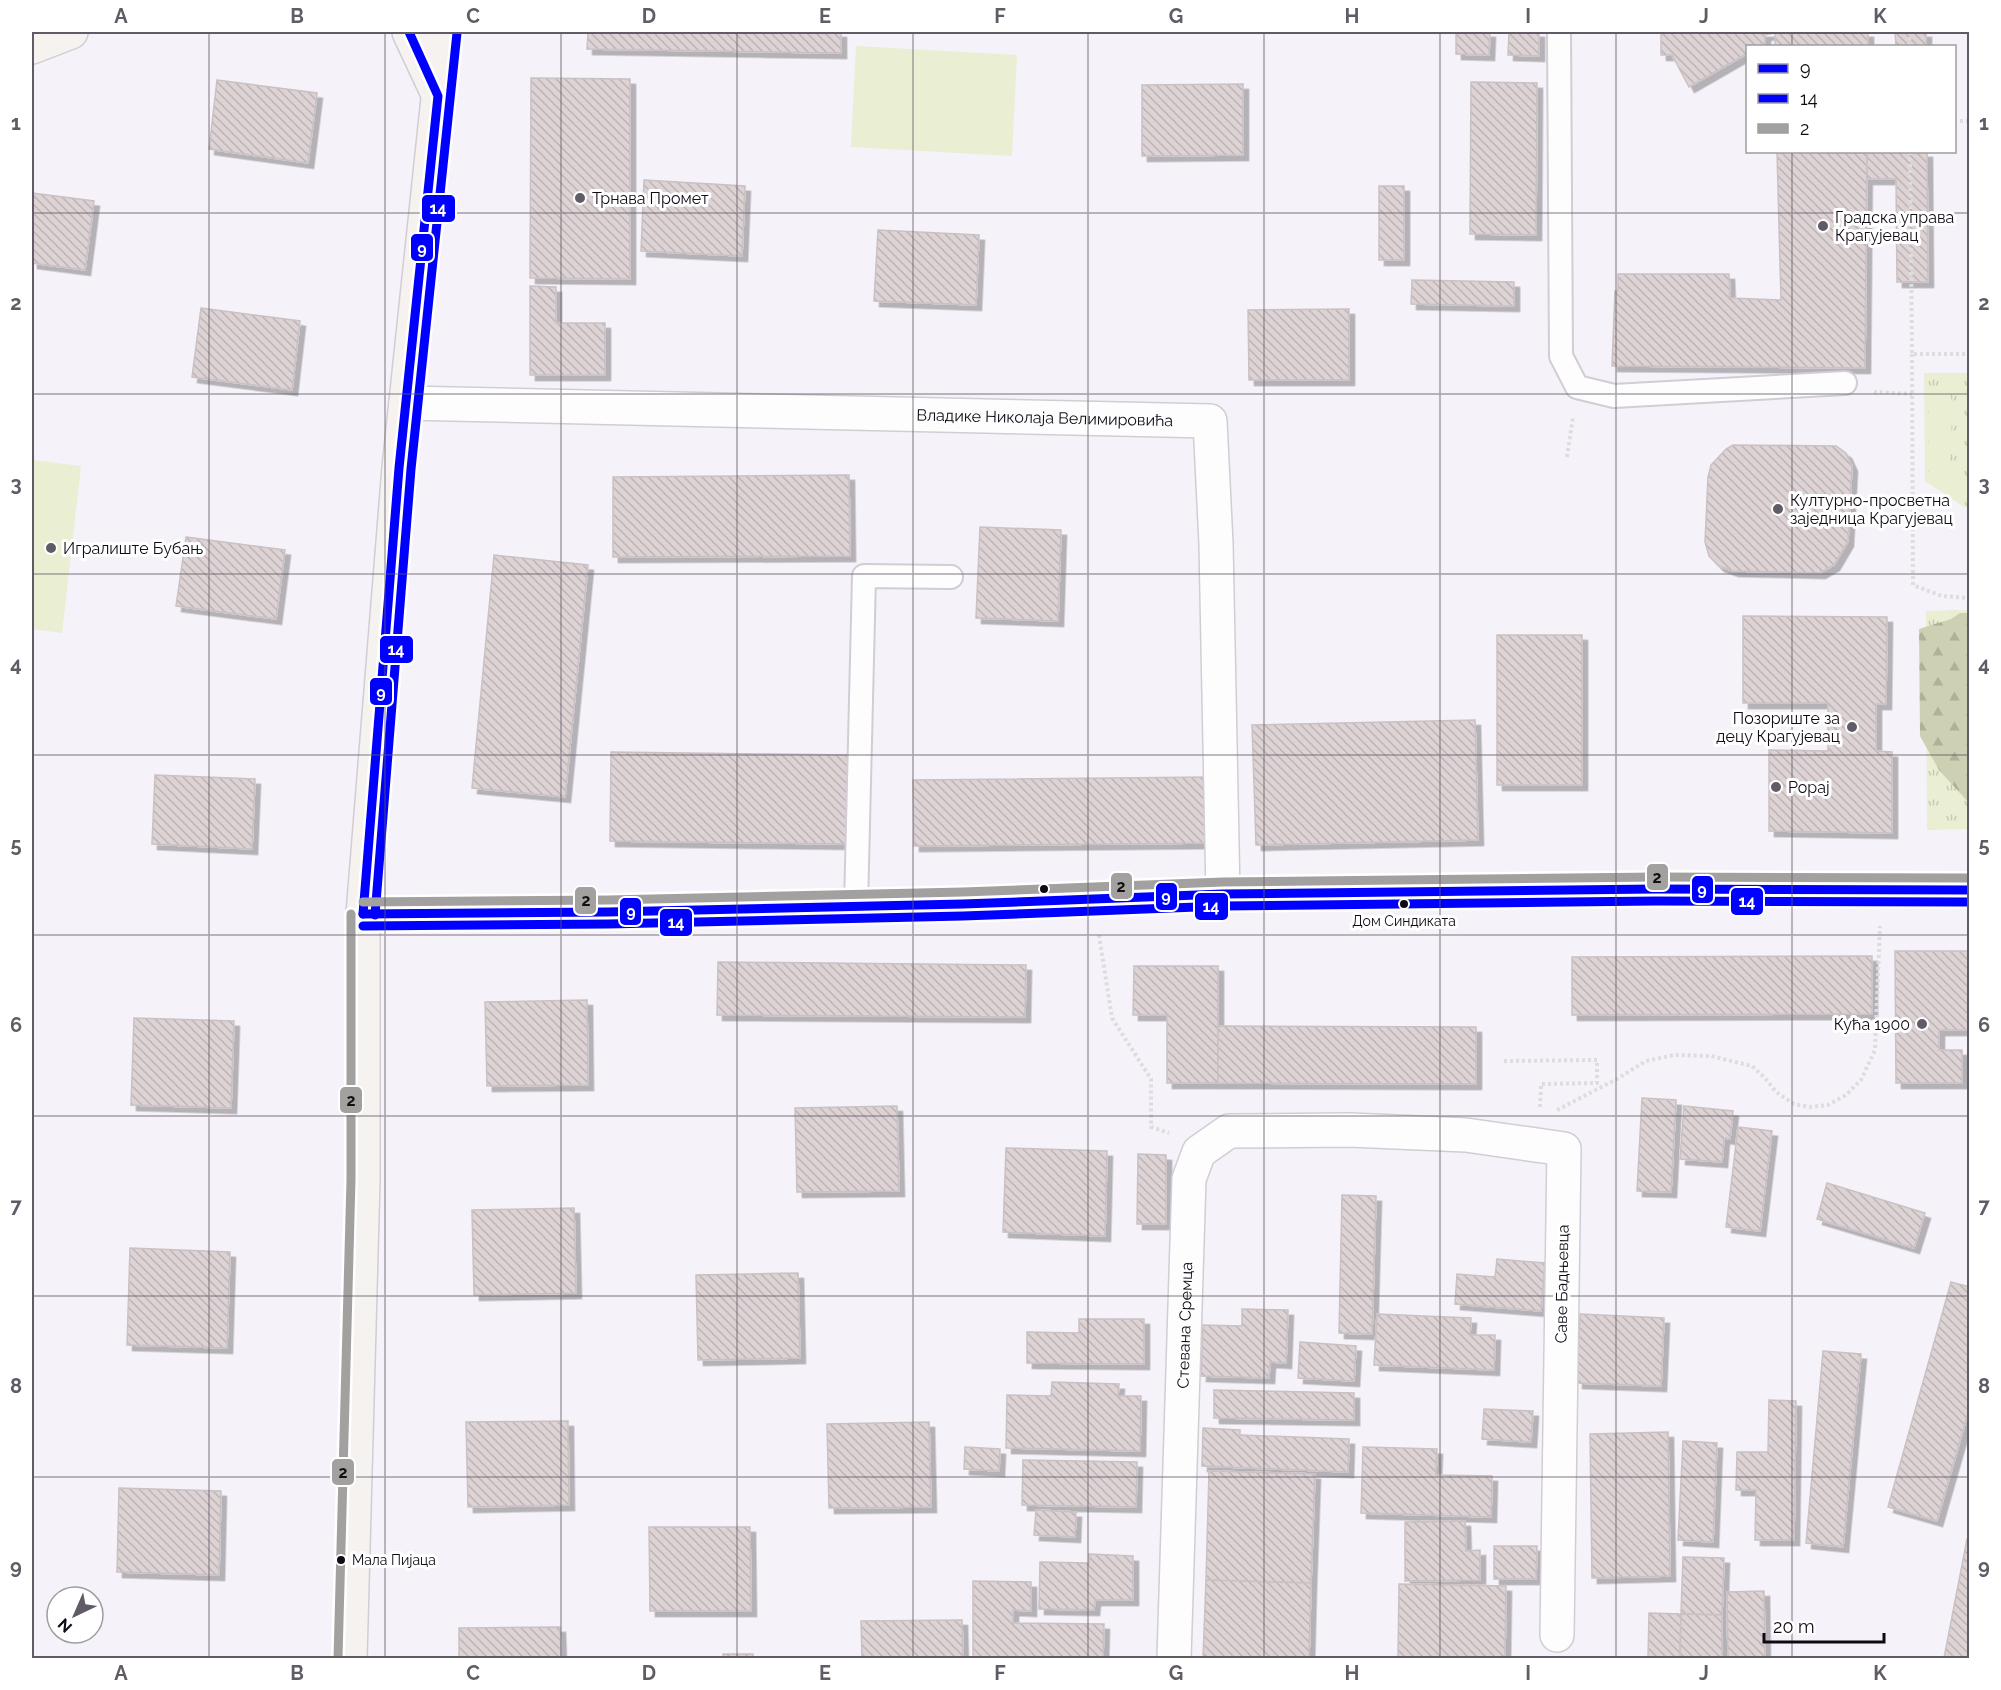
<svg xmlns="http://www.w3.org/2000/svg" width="2001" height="1690" font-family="Raleway,sans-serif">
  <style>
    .grass { fill: url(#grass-tufts) }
    .forest { fill: url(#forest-firs) }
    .garden { fill: #eaeed3 }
    .building { fill: url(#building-back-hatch); stroke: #cac1c3; stroke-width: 1.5; filter: url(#shadow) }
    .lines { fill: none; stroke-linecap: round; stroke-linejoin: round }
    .lane-casing { stroke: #d2cdd5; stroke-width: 26 }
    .street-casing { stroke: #d2cdd5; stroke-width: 36 }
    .secondary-casing { stroke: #d2cdd5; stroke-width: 36 }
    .path { stroke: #dddcde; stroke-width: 4; stroke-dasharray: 3 3; stroke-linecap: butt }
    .lane { stroke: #fefdfe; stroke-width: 22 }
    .street { stroke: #fefdfe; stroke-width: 33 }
    .secondary { stroke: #f5f2f0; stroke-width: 33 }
    .bus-1-casing { stroke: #fff; stroke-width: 14 }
    .bus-2-casing { stroke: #fff; stroke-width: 14 }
    .bus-3-casing { stroke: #fff; stroke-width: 14 }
    .bus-1 { stroke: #00f; stroke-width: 9 }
    .bus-2 { stroke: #00f; stroke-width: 9 }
    .bus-3 { stroke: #a3a19f; stroke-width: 9 }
    .grid { fill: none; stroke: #605b64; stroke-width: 1.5; stroke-opacity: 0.55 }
    .poi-dot { fill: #605b64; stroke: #fff; stroke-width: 2 }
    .bus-dot { fill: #100a14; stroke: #fff; stroke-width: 2 }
    .labels { text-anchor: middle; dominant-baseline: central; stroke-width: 6; stroke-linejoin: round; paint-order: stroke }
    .bus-label { font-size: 14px; fill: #100a14; stroke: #fff }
    .poi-label { font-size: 16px; fill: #100a14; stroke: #fff; text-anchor: start }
    .street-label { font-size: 16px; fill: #100a14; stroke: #fff }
    .line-badge { stroke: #fff; stroke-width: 2 }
    .badge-label { font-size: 16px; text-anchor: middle; font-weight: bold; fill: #fff }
    .pale-badge-label { font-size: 16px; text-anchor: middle; font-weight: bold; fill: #111 }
    .neatline { fill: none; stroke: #605b64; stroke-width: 2 }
    .grid-label { font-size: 20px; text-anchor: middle; font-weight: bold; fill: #605b64 }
  </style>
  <defs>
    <pattern id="grass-tufts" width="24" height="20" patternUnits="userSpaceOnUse" patternTransform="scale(1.5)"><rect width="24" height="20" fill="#eaeed3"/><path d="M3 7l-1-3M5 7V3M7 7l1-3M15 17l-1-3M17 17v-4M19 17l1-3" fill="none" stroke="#c8cbb4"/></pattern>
    <pattern id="forest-firs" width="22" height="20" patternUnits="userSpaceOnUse" patternTransform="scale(1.5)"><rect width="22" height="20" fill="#cdd0b2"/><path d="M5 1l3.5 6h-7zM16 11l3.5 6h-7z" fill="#afb198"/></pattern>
    <pattern id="building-back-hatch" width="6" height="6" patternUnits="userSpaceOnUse" patternTransform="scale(1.5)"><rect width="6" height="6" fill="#ddd3d5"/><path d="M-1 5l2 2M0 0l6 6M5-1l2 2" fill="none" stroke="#bdb4b6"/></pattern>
    <filter id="shadow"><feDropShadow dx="5.5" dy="5.5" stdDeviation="0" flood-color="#0004"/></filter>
  </defs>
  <rect width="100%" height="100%" fill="#f6f2f9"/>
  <g class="grass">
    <polygon points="1968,148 1970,148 1969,336 1968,336"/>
    <polygon points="1924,373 1969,373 1969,507 1964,507 1925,481"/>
    <polygon points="1969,610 1969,829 1927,830 1926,611"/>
  </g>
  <polygon class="forest" points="1960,613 1970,613 1969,803 1939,770 1920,736 1919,629 1951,619"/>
  <g class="garden">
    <polygon points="856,46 1017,55 1012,156 851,147"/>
    <polygon points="1948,388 1953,404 1949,468 1962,486 1966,503 1929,479 1929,390"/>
    <polygon points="32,460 81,466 62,633 32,629"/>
  </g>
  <g class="building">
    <polygon points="588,32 841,32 841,53 587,49"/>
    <polygon points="1456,32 1490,32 1489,55 1456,54"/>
    <polygon points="1509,32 1539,32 1539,56 1508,55"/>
    <polygon points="1661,32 1868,32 1868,46 1775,46 1775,33 1765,35 1765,43 1759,46 1748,46 1748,53 1689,87 1672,55 1661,55"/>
    <polygon points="1895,32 1926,32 1926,46 1896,46"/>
    <polygon points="531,78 630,79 630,279 530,278"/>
    <polygon points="217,80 317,93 308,163 209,149"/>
    <polygon points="1471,82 1537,83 1536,235 1470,234"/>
    <polygon points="1243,84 1243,155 1142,156 1142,85"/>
    <polygon points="1777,152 1867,152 1865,368 1612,366 1615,291 1618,291 1618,274 1729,274 1730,298 1781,300"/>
    <polygon points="1867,152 1927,152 1928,282 1897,282 1896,179 1867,179"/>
    <polygon points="644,180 745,186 742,256 641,251"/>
    <rect x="1379" y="186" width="25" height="74"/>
    <polygon points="32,193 94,201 85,270 32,263"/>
    <polygon points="878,230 979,235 976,305 874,301"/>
    <polygon points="1412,280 1514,282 1514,306 1411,304"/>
    <polygon points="530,286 556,287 556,323 605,323 605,375 530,375"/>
    <polygon points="201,308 300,321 292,390 192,377"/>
    <polygon points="1349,309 1349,380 1249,380 1248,310"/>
    <polygon points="1733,445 1836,446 1846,453 1852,466 1848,541 1834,565 1820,573 1733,571 1719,566 1709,556 1705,542 1708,477 1711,465 1726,449"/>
    <polygon points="849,475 850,556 613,557 613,477"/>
    <polygon points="980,527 1061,530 1058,621 976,618"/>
    <polygon points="186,537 285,550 276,619 176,606"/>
    <polygon points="494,555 588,565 565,797 472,788"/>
    <polygon points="1743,616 1887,617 1886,704 1876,704 1876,751 1892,752 1892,833 1769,831 1769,750 1828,751 1828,703 1743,703"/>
    <rect x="1497" y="635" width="85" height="150"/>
    <polygon points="1475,720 1478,840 1256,845 1252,725"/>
    <polygon points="611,752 851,755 850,844 610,841"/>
    <polygon points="155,775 255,779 252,849 152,844"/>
    <polygon points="1209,777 1210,843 914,846 913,780"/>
    <polygon points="1895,951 1970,951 1970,1030 1939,1030 1939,1050 1962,1050 1962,1083 1896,1083"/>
    <polygon points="1872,956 1872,1014 1572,1015 1572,957"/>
    <polygon points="718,962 1026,965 1025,1017 717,1015"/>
    <polygon points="1134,966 1218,966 1218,1083 1167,1083 1167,1015 1133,1015"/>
    <polygon points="587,1000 588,1085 487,1086 485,1002"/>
    <polygon points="134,1018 234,1021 231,1108 131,1105"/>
    <polygon points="1218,1026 1476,1027 1476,1084 1218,1083"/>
    <polygon points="1642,1098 1676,1100 1671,1192 1637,1191"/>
    <polygon points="897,1106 899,1191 797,1192 795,1108"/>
    <polygon points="1684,1106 1733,1111 1730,1139 1724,1138 1722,1162 1680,1159"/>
    <polygon points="1738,1127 1772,1131 1760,1231 1726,1227"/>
    <polygon points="1006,1148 1107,1151 1105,1236 1003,1232"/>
    <polygon points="1138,1154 1166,1155 1166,1224 1137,1224"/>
    <polygon points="1827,1183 1925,1213 1914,1248 1817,1219"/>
    <polygon points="1342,1195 1376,1196 1372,1334 1339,1333"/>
    <polygon points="574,1208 576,1293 474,1295 472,1210"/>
    <polygon points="130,1248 230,1252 227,1348 127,1345"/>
    <polygon points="1497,1259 1545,1263 1541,1311 1455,1304 1457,1274 1495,1277"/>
    <polygon points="798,1273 800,1358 698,1360 696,1275"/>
    <polygon points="1951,1282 1970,1287 1970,1406 1937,1521 1888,1507"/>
    <polygon points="1242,1309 1288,1310 1286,1363 1270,1362 1269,1378 1201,1376 1203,1325 1242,1326"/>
    <polygon points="1377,1314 1471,1318 1470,1335 1495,1335 1494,1370 1374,1365"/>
    <polygon points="1580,1314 1664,1318 1661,1386 1577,1383"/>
    <polygon points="1079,1319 1144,1319 1144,1364 1027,1363 1027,1332 1079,1333"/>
    <polygon points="1300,1342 1356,1346 1354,1381 1298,1378"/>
    <polygon points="1823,1351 1861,1354 1843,1547 1806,1543"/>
    <polygon points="1052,1382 1119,1384 1118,1396 1141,1396 1140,1451 1006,1448 1007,1395 1051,1396"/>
    <polygon points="1214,1390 1354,1393 1354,1420 1214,1418"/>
    <polygon points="1769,1400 1796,1401 1794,1540 1755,1540 1756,1490 1736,1490 1737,1452 1768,1452"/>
    <polygon points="1484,1409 1533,1411 1531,1442 1482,1439"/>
    <polygon points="568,1421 569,1505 468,1507 466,1422"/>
    <polygon points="929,1422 931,1507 829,1508 827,1424"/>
    <polygon points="1203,1428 1240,1430 1240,1435 1349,1439 1348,1472 1202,1466"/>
    <polygon points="1668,1432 1670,1576 1592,1578 1590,1434"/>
    <polygon points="1683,1441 1717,1443 1713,1542 1678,1540"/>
    <polygon points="965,1447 1000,1449 999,1471 964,1469"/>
    <polygon points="1363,1447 1437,1449 1436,1475 1492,1476 1491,1517 1361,1513"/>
    <polygon points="1023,1460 1137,1462 1136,1507 1022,1505"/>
    <polygon points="1209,1471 1315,1474 1311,1583 1206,1580"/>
    <polygon points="119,1488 221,1491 219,1575 117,1572"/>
    <polygon points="1036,1510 1076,1512 1075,1537 1034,1535"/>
    <polygon points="1465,1521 1466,1551 1480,1550 1480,1580 1405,1581 1405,1522"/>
    <polygon points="649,1527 750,1527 751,1611 650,1611"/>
    <polygon points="1967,1539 1970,1540 1970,1658 1944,1658"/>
    <polygon points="1494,1546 1537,1546 1536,1579 1494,1579"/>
    <polygon points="1089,1554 1133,1556 1133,1600 1095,1600 1094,1610 1039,1609 1040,1562 1089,1563"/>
    <polygon points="1683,1557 1724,1558 1722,1615 1681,1614"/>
    <polygon points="1206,1580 1311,1583 1309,1658 1203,1658"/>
    <polygon points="973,1581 1031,1582 1031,1611 1013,1610 1013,1623 1104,1624 1103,1658 973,1658"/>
    <polygon points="1399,1584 1506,1586 1505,1658 1398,1658"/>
    <polygon points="1764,1591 1765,1658 1728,1658 1727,1592"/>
    <polygon points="1649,1613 1681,1614 1680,1658 1648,1658"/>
    <polygon points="1681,1614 1722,1615 1722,1658 1680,1658"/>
    <polygon points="962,1620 963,1658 862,1658 861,1621"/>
    <polygon points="560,1627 561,1658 459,1658 459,1628"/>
    <rect x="723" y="1654" width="30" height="4"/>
  </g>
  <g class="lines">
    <g class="lane-casing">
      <g id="lane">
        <polyline points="1559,32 1561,356 1577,387 1614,396 1845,383"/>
        <polyline points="856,906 864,576 951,577"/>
      </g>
    </g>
    <g class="street-casing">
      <g id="street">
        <path id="s1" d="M406,403L1210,421L1216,544L1223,894"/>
        <path id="s2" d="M1174,1658L1189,1179L1199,1152L1229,1131L1350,1130L1466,1135L1564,1149L1557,1635"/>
      </g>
    </g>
    <g class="secondary-casing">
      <g id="secondary">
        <polyline points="409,32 438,94"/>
        <polyline points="32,47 71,32"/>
        <polyline points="363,914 608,912 963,904 1223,894 1656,889 1970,890"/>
        <polyline points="350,1658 363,1180 363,914 399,468 445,32"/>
      </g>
    </g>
    <g class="path">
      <polyline points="1909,46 1910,32"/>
      <polyline points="1954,121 1970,121"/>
      <polyline points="1910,152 1912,354 1970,354"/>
      <polyline points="1912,354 1913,585 1942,596 1970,598"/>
      <polyline points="1875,394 1876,392 1912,394"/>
      <polyline points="1567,457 1573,417"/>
      <polyline points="1099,935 1112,1018 1151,1079 1151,1127 1169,1133"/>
      <polyline points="1504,1061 1597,1060 1597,1083 1541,1084 1540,1108"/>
      <polyline points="1557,1110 1617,1079 1646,1061 1674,1055 1711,1056 1752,1066 1765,1078 1776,1092 1794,1104 1810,1107 1828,1105 1846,1095 1861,1080 1875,1050 1880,926"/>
    </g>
    <use href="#lane" class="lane"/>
    <use href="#street" class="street"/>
    <use href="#secondary" class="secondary"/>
    <g class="bus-1-casing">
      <g id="bus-1">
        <polyline points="363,914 608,912 963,904 1223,894 1656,889 1970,890"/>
        <polyline points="363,914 399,468 438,96 409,32"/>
      </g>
    </g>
    <g class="bus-2-casing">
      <g id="bus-2">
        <polyline points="375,915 411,469 457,33"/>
        <polyline points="363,926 608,924 963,916 1223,906 1656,901 1970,902"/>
      </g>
    </g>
    <g class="bus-3-casing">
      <g id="bus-3">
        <polyline points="363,902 608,900 963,892 1223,882 1656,877 1970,878"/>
        <polyline points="338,1658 351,1180 351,914"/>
      </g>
    </g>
    <use href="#bus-1" class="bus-1"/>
    <use href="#bus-2" class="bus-2"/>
    <use href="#bus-3" class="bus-3"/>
  </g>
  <path class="grid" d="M209,32V1658M385,32V1658M561,32V1658M737,32V1658M913,32V1658M1088,32V1658M1264,32V1658M1440,32V1658M1616,32V1658M1792,32V46M1792,152V1658M32,213H1970M32,394H1970M32,574H1970M32,755H1970M32,935H1970M32,1116H1970M32,1296H1970M32,1477H1970"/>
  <g class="poi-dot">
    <circle cx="580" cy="198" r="6"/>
    <circle cx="1823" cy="226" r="6"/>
    <circle cx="1778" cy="509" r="6"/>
    <circle cx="51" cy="548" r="6"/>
    <circle cx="1852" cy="727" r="6"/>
    <circle cx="1776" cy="787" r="6"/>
    <circle cx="1922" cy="1024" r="6"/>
  </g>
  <g class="bus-dot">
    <circle cx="1044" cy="889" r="5"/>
    <circle cx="1404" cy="904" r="5"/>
    <circle cx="341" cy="1560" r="5"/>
  </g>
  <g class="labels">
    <g class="bus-label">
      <text x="1404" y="921">Дом Синдиката</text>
      <text x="352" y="1560" text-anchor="start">Мала Пијаца</text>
    </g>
    <g class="poi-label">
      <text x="592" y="198">Трнава Промет</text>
      <text x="1835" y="217">Градска управа<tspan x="1835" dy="18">Крагујевац</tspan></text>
      <text x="1790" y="500">Културно-просветна<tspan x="1790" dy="18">заједница Крагујевац</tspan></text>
      <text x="63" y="548">Игралиште Бубањ</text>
      <text x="1840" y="718" text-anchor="end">Позориште за<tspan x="1840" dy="18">децу Крагујевац</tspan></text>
      <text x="1788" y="787">Popaj</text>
      <text x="1910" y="1024" text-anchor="end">Кућа 1900</text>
    </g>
    <g class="street-label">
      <text stroke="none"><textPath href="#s1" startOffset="639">Владике Николаја Велимировића</textPath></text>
      <text transform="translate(1562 1284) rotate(-89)">Саве Бадњевца</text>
      <text stroke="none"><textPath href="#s2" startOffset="333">Стевана Сремца</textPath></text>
    </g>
  </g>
  <g class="line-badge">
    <rect x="421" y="194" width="35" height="29" rx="6" fill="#00f"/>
    <rect x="410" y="233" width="24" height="29" rx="6" fill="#00f"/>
    <rect x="379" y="635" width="35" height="29" rx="6" fill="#00f"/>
    <rect x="369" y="677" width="24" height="29" rx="6" fill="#00f"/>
    <rect x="1646" y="863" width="23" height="28" rx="6" fill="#a3a19f"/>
    <rect x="1110" y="872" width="23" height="28" rx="6" fill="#a3a19f"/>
    <rect x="1691" y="875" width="23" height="29" rx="6" fill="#00f"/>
    <rect x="1155" y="882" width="23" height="29" rx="6" fill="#00f"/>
    <rect x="574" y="886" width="23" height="29" rx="6" fill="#a3a19f"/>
    <rect x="1730" y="887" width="34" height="29" rx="6" fill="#00f"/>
    <rect x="1194" y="892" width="35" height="29" rx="6" fill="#00f"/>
    <rect x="619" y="897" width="23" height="29" rx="6" fill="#00f"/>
    <rect x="659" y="908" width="34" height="29" rx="6" fill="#00f"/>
    <rect x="339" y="1086" width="24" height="28" rx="6" fill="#a3a19f"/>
    <rect x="331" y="1458" width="24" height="28" rx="6" fill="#a3a19f"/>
  </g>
  <g class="badge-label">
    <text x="438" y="214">14</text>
    <text x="422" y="254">9</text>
    <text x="396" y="655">14</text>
    <text x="381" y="698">9</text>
    <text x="1702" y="895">9</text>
    <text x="1166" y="902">9</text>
    <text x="1747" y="907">14</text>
    <text x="1211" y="912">14</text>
    <text x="631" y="917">9</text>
    <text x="676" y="928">14</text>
  </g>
  <g class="pale-badge-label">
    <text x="1657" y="883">2</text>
    <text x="1121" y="892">2</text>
    <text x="586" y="906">2</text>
    <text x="351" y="1106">2</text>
    <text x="343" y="1478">2</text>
  </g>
  <rect width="2001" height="1690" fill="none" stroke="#ffffff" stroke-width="66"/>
  <rect x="1746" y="45" width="210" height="108" fill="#ffffff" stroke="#9f9da1" stroke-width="1.5"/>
  <rect x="1758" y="64" width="30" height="9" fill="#0000ff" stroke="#9f9da1" stroke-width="1.5"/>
  <text x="1800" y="75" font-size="18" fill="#100a14">9</text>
  <rect x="1758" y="94" width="30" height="9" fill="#0000ff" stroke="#9f9da1" stroke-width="1.5"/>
  <text x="1800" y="105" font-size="18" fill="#100a14">14</text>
  <rect x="1758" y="124" width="30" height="9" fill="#a3a19f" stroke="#9f9da1" stroke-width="1.5"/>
  <text x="1800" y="135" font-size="18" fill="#100a14">2</text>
  <g transform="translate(75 1615) rotate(224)"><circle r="28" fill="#ffffff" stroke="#9f9da1" stroke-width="1.5"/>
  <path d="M0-4.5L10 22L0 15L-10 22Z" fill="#605b64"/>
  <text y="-9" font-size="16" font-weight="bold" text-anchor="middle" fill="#100a14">N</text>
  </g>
  <path d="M1764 1633v9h120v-9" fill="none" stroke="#100a14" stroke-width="3"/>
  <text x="1773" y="1633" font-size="18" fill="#100a14" stroke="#ffffff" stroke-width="4.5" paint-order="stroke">20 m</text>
  <rect x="33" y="33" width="1935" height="1624" class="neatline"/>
  <g class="grid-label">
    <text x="121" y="23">A</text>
    <text x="297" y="23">B</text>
    <text x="473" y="23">C</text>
    <text x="649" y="23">D</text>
    <text x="825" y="23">E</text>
    <text x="1000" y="23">F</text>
    <text x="1176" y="23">G</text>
    <text x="1352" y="23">H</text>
    <text x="1528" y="23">I</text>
    <text x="1704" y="23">J</text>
    <text x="1880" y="23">K</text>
    <text x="16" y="130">1</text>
    <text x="1984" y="130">1</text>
    <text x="16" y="310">2</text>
    <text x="1984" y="310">2</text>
    <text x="16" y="491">3</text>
    <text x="1984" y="491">3</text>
    <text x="16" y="671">4</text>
    <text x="1984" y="671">4</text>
    <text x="16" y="852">5</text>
    <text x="1984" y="852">5</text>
    <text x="16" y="1032">6</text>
    <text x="1984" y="1032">6</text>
    <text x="16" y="1213">7</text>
    <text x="1984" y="1213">7</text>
    <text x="16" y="1393">8</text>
    <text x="1984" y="1393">8</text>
    <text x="16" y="1574">9</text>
    <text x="1984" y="1574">9</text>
    <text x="121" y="1680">A</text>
    <text x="297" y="1680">B</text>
    <text x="473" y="1680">C</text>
    <text x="649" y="1680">D</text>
    <text x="825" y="1680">E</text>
    <text x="1000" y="1680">F</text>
    <text x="1176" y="1680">G</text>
    <text x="1352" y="1680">H</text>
    <text x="1528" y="1680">I</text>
    <text x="1704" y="1680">J</text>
    <text x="1880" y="1680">K</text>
  </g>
</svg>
